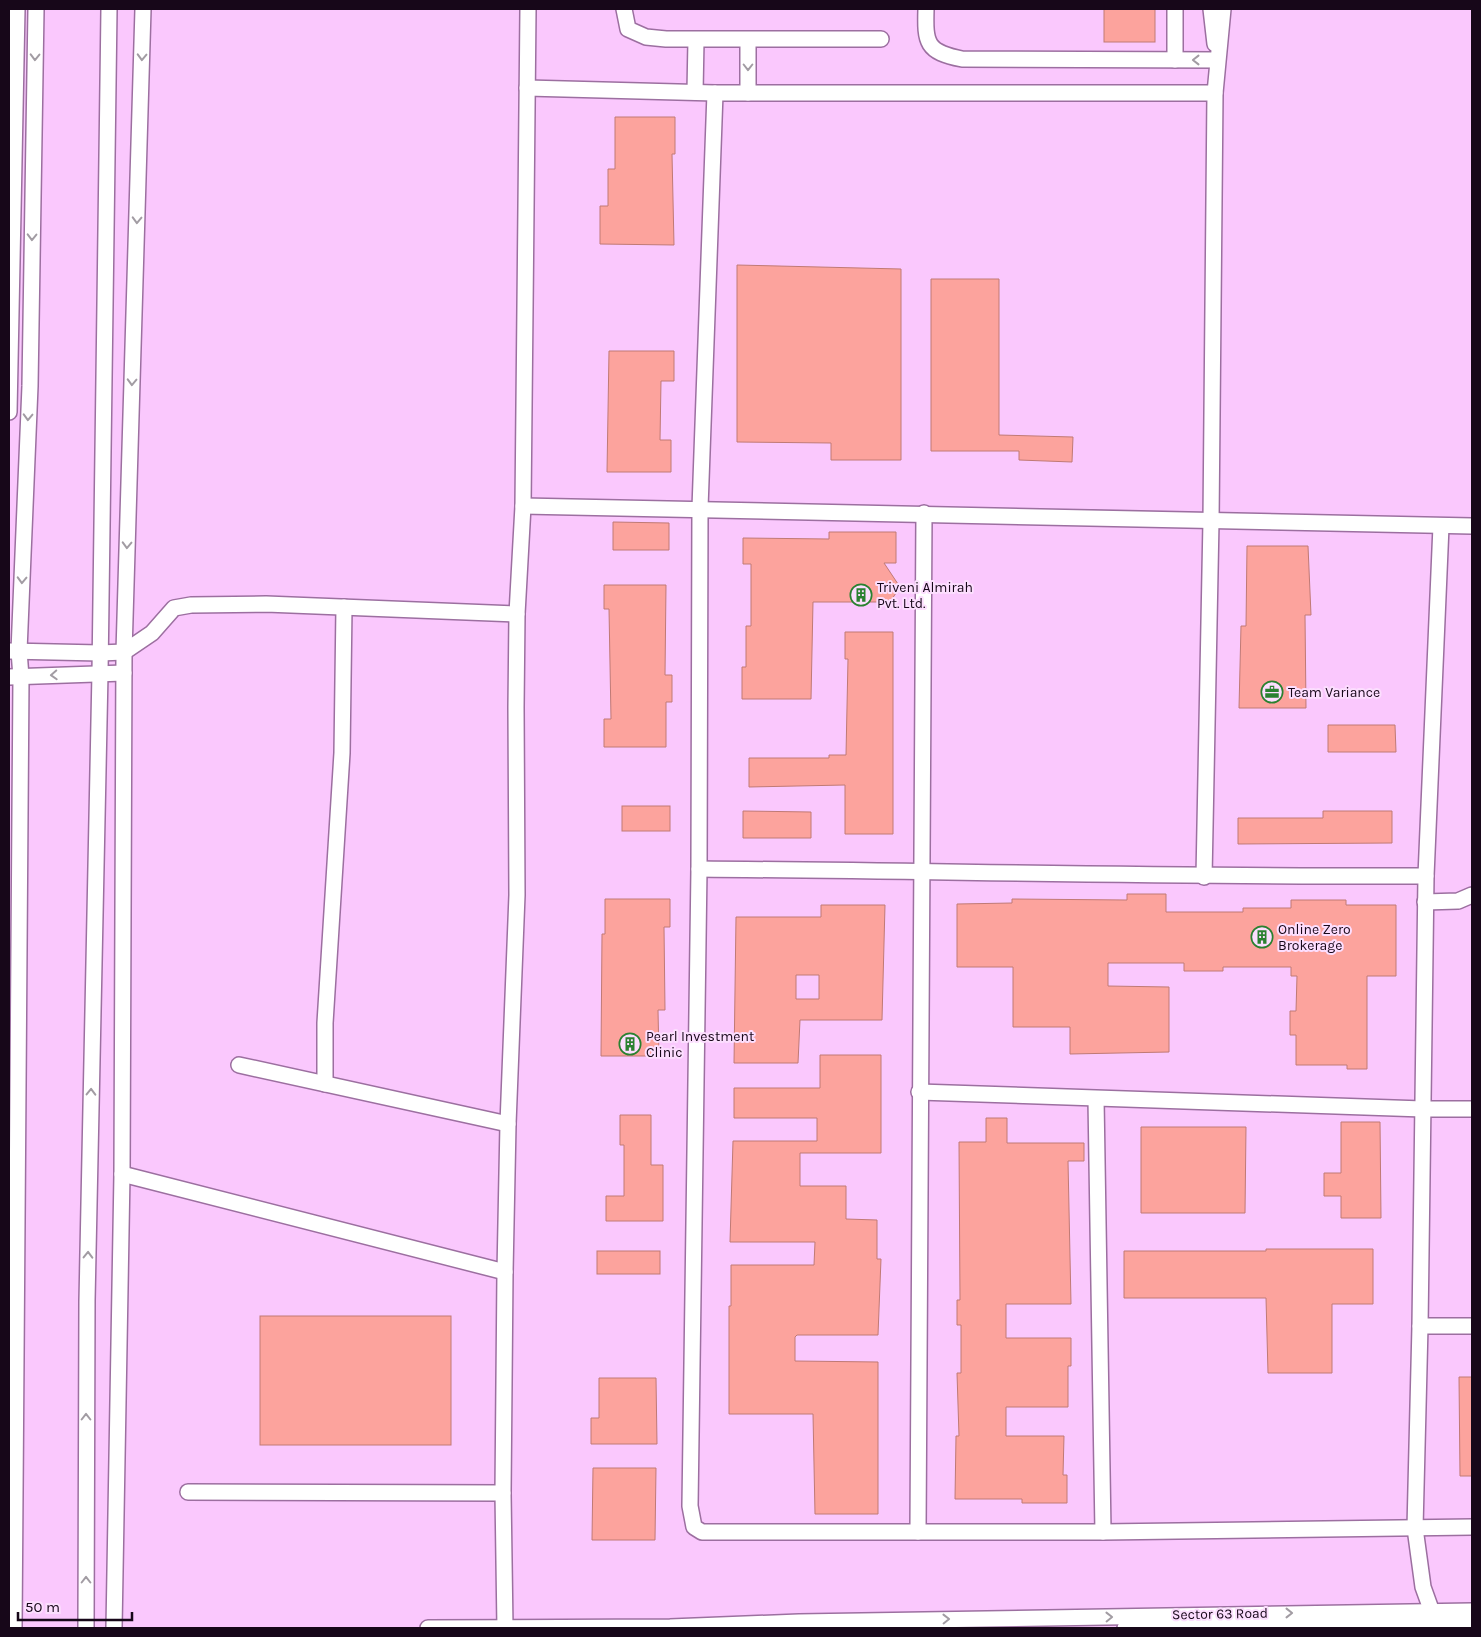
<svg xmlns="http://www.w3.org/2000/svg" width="1481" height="1637" font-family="Karla,sans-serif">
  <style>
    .building { fill: #fca39d; stroke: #c07a75; fill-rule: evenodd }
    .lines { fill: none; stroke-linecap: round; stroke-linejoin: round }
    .minor-casing { stroke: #9c6fa0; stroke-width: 18 }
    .minor { stroke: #fff; stroke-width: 15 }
    .oneway { stroke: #a29ca3 }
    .labels { text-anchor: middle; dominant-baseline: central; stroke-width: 4; stroke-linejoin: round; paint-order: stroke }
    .poi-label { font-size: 14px; fill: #170719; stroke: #fcdefe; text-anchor: start }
    .street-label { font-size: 14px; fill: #170719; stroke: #fcdefe }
  </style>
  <rect width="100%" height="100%" fill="#fac8fd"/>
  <g class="building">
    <rect x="1104" y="9" width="51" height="33"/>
    <polygon points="615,117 675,117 675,154 672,154 674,245 600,244 600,206 608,206 608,169 615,169"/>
    <polygon points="737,265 901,269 901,460 831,460 831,443 737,442"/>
    <polygon points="931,279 999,279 999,435 1073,437 1072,462 1019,460 1019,451 931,451"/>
    <polygon points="609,351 674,351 674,381 661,381 660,440 671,440 671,472 607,472"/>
    <polygon points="613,522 669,523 669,550 613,550"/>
    <polygon points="829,532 896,532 896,563 884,563 900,587 890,602 813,602 811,699 742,699 742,667 746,667 746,626 751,626 751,564 743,564 743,538 829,539"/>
    <polygon points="1247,546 1308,546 1311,615 1305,615 1306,708 1239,708 1241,626 1246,626"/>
    <polygon points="604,585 666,585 665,675 672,675 672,702 666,702 666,747 604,747 604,719 611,719 609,609 604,609"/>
    <polygon points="845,632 893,632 893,834 845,834 845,785 749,787 749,758 829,758 829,755 846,755 848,659 845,659"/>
    <polygon points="1328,725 1395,725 1396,752 1328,752"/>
    <rect x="622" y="806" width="48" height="25"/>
    <polygon points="743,811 811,812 811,838 743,838"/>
    <polygon points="1323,811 1392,811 1392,843 1238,844 1238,818 1323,818"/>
    <polygon points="1127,894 1166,894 1166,912 1243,912 1243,908 1291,908 1291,900 1346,900 1346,905 1396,905 1396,976 1367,976 1367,1069 1347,1069 1347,1065 1296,1065 1296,1035 1290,1035 1290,1011 1296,1011 1297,976 1291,976 1291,967 1223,967 1223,971 1184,971 1184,963 1108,963 1108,986 1169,987 1169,1052 1070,1054 1070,1027 1013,1027 1013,967 957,967 957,904 1012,903 1012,899 1127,900"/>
    <polygon points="605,899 670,899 670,927 664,927 665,1010 658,1010 659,1056 601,1056 602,934 605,934"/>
    <path d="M821,905H885L882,1020H800L798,1063H734L736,917H821ZM796,975H819V999H796Z"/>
    <polygon points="820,1055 881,1055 881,1153 800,1153 800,1186 846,1186 846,1219 877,1220 877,1259 881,1259 878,1335 797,1335 795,1337 795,1361 878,1362 878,1514 815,1514 813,1414 729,1414 729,1306 731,1306 731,1265 814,1265 815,1242 730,1242 733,1141 817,1141 817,1118 734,1118 734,1088 820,1088"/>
    <polygon points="620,1115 651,1115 651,1165 663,1165 663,1221 606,1221 606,1196 624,1196 624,1145 620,1145"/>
    <polygon points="986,1118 1007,1118 1007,1143 1084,1143 1084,1161 1068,1161 1071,1304 1006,1304 1006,1338 1071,1338 1071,1366 1068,1366 1068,1407 1006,1407 1006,1436 1064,1436 1063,1475 1067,1475 1067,1503 1022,1503 1022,1499 955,1499 956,1436 959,1436 957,1373 961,1373 961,1325 957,1325 957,1300 960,1300 959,1142 986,1142"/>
    <polygon points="1341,1122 1380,1122 1381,1218 1341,1218 1341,1196 1324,1196 1324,1173 1341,1173"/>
    <polygon points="1141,1127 1246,1127 1245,1213 1141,1213"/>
    <polygon points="1266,1249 1373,1249 1373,1304 1332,1304 1332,1373 1268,1373 1266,1298 1124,1298 1124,1251 1266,1251"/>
    <rect x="597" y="1251" width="63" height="23"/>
    <rect x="260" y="1316" width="191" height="129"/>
    <polygon points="1459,1377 1472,1377 1472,1476 1460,1476"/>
    <polygon points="599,1378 656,1378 657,1444 591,1444 591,1418 599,1418"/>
    <polygon points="593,1468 656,1468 655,1540 592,1540"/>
  </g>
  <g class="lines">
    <g class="minor-casing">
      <g id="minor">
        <polyline points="624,9 628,29 646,37 666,39 881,39"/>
        <path d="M926,9C925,43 926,52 962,59L1217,60"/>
        <polyline points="1211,9 1215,44"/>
        <polyline points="1175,60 1175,9"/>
        <polyline points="527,88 715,93 1215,93"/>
        <polyline points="695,92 696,40"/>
        <polyline points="715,93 700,508 699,869 690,1506 694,1527 702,1532 1103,1532 1472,1527"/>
        <polyline points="748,93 748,41"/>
        <polyline points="9,412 17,9"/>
        <polyline points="523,506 1472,526"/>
        <polyline points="9,651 100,653 124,652 152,633 174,608 191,605 266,604 517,614"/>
        <polyline points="9,677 124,673"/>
        <path d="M699,869C941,871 1183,877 1426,876"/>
        <polyline points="1204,877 1211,521 1215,93 1223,9"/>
        <polyline points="1425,902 1458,901 1472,895"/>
        <polyline points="239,1065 508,1124"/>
        <polyline points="325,1084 325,1023 342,753 344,607"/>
        <polyline points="919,1092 1423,1109 1472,1109"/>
        <polyline points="1096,1099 1103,1532"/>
        <polyline points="122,1174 505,1272"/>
        <polyline points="1420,1326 1472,1326"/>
        <polyline points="188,1492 503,1493"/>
        <polyline points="918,1532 924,513"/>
        <polyline points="1432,1612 1423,1587 1415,1528 1420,1326 1426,876 1441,526"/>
        <polyline points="14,1628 21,677 19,651 30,386 36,9"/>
        <polyline points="86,1628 87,1301 100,673 109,9"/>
        <polyline points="114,1628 122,1174 124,652 143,9"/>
        <polyline points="428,1628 670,1627 799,1622 1472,1611"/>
        <polyline points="505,1628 503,1493 505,1272 508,1124 517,895 516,707 517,614 523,506 528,9"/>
        <polyline points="1125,1628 1371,1626 1472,1621"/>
      </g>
    </g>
    <use href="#minor" class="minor"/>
  </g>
  <defs><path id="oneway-chevron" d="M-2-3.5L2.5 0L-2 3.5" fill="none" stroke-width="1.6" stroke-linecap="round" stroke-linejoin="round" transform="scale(1.25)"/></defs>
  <g class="oneway">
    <use href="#oneway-chevron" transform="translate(35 57) rotate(91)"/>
    <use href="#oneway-chevron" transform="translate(142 57) rotate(92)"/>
    <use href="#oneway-chevron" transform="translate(1196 60) rotate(-180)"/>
    <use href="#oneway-chevron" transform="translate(748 67) rotate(90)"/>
    <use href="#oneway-chevron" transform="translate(137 220) rotate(92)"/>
    <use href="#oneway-chevron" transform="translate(32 237) rotate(91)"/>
    <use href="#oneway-chevron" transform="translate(132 382) rotate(92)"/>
    <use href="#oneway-chevron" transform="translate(28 417) rotate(92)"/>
    <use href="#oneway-chevron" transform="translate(127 545) rotate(92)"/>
    <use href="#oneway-chevron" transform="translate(22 580) rotate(92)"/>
    <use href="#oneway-chevron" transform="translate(54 675) rotate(177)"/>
    <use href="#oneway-chevron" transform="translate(91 1092) rotate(-89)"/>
    <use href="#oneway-chevron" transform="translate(88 1255) rotate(-89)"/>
    <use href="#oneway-chevron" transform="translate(86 1417) rotate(-90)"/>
    <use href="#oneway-chevron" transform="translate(86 1580) rotate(-90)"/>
    <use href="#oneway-chevron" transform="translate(1289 1613)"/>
    <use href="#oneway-chevron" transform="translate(1109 1617) rotate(-1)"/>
    <use href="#oneway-chevron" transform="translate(946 1619) rotate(-1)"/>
  </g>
  <defs>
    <g id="building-ring" transform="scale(1.125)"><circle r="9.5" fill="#fcdefe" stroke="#2a8130" stroke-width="1.5"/><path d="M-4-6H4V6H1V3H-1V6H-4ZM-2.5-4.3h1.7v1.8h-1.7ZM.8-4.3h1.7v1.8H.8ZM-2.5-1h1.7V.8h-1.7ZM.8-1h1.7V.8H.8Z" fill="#2a8130"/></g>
    <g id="office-ring" transform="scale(1.125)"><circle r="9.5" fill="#fcdefe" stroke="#2a8130" stroke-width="1.5"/><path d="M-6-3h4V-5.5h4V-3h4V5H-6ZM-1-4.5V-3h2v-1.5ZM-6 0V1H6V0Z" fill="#2a8130"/></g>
  </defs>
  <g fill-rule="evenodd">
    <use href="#building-ring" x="861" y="595"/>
    <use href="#office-ring" x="1272" y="692"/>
    <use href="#building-ring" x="1262" y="937"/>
    <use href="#building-ring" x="630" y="1044"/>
  </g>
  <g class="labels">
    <g class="poi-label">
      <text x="877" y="587">Triveni Almirah<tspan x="877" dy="16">Pvt. Ltd.</tspan></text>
      <text x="1288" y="692">Team Variance</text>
      <text x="1278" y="929">Online Zero<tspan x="1278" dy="16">Brokerage</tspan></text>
      <text x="646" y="1036">Pearl Investment<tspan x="646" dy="16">Clinic</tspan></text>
    </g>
    <g class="street-label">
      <text transform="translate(1220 1614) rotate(-1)">Sector 63 Road</text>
    </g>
  </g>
  <rect width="1481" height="1637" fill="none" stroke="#170719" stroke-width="20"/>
  <path d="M18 1612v8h114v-8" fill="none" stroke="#170719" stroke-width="2.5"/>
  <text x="25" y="1612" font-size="15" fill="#170719" stroke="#fcdefe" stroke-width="4" paint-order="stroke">50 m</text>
</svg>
